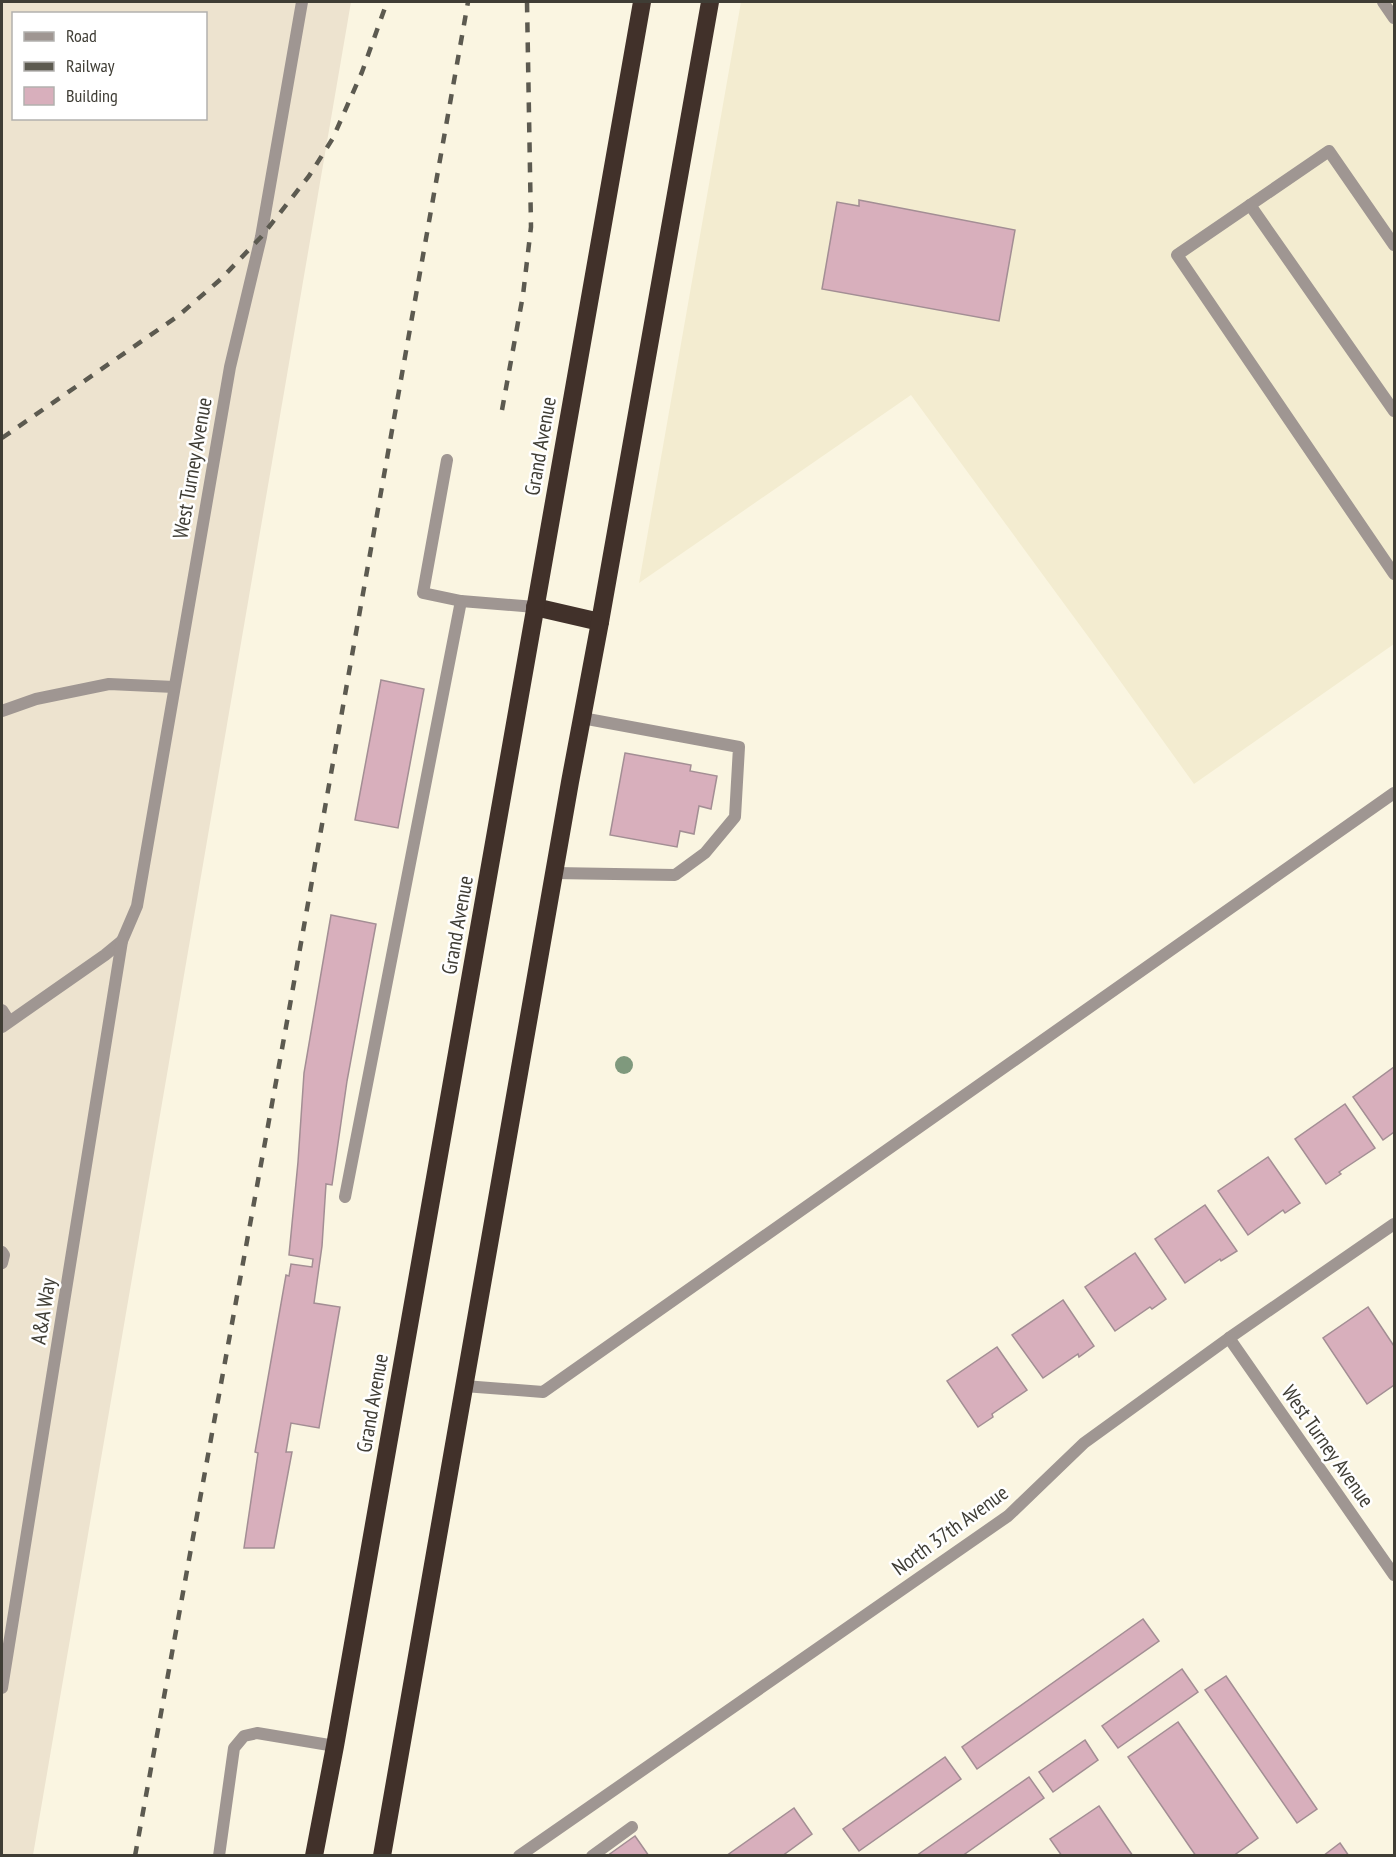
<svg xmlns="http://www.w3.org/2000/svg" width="1396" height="1857" font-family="'PT Sans Narrow',sans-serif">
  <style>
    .built { fill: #f3ecd0 }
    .industrial { fill: #ede3cf; fill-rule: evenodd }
    .building { fill: #d8afbc; stroke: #a38e94; stroke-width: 1.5 }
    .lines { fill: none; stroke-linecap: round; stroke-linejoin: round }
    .lane { stroke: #9f9692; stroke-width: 12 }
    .street { stroke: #9f9692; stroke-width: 12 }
    .highway { stroke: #41312a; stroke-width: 18 }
    .rail { stroke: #5c5a50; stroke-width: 4.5; stroke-dasharray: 10 10; stroke-linecap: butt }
    .tree { fill: #7f997d }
    .labels { text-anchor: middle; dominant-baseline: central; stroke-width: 5; stroke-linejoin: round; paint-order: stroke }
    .street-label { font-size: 21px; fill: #3f3d35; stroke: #fff }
  </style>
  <rect width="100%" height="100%" fill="#faf5e1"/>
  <polygon class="built" points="741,2 1394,2 1394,644 1194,784 1090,639 911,395 639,583"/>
  <path class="industrial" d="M2,2H351L33,1855L2,1856ZM14,14H206V118H14Z"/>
  <g class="building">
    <polygon points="859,200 1015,230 999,321 822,289 837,202 859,206"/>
    <polygon points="381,680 424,689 398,828 355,820"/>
    <polygon points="625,753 691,765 690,771 717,776 711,809 699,806 694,834 680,831 677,847 610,835"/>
    <polygon points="331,915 376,924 347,1081 332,1185 326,1184 322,1246 314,1303 340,1307 319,1428 291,1423 286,1452 292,1452 274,1548 244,1548 258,1453 255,1452 286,1275 289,1276 291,1264 312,1267 313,1259 289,1255 298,1162 304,1073"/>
    <polygon points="1394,1067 1394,1132 1383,1140 1353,1097"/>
    <polygon points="1345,1104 1375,1148 1339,1172 1341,1174 1326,1184 1295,1139"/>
    <polygon points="1268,1157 1300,1203 1285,1213 1283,1210 1248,1235 1218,1191"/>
    <polygon points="1205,1205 1237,1251 1221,1261 1220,1259 1185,1283 1155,1239"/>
    <polygon points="1135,1253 1166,1299 1152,1309 1150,1307 1115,1331 1085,1287"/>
    <polygon points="1063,1300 1094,1346 1079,1357 1078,1354 1043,1378 1012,1335"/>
    <polygon points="1368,1307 1394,1346 1394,1385 1367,1404 1323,1338"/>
    <polygon points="997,1347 1027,1390 992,1414 993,1417 978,1427 947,1381"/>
    <polygon points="1143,1619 1159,1641 977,1769 962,1747"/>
    <polygon points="1182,1669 1198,1692 1118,1748 1102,1726"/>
    <polygon points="1226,1676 1317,1809 1297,1823 1205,1690"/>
    <polygon points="1178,1722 1258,1838 1233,1856 1196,1856 1128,1757"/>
    <polygon points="1085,1740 1098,1760 1053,1792 1039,1772"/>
    <polygon points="945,1757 961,1779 859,1851 843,1829"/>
    <polygon points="1029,1777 1044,1798 962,1856 916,1856"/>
    <polygon points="1099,1806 1133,1856 1062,1856 1050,1839"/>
    <polygon points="794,1808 812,1834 782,1856 726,1856"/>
    <polygon points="635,1836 649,1856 607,1856"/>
    <polygon points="1340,1843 1349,1856 1323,1856"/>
  </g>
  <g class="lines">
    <g class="lane">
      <polyline points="1383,2 1394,18"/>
      <polyline points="1250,205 1394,411"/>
      <polyline points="1394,245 1329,151 1177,255 1394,574"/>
      <polyline points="447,460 423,593 461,601"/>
      <polyline points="2,711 36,699 109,684 174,687"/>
      <polyline points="554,873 675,875 705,853 735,817 739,747 582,718"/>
      <polyline points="2,1010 9,1021"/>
      <polyline points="345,1197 461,601 535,607"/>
      <polyline points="2,1252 4,1255 2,1263"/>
      <polyline points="464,1386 543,1392 1394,793"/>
      <polyline points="219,1856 234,1748 244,1736 257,1733 335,1746"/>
      <polyline points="592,1856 632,1827"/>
    </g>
    <g class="street">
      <polyline points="2,1027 105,955 122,941"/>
      <polyline points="1229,1338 1394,1575"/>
      <polyline points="2,1688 122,941 137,906 230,367 261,237 302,2"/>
      <polyline points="519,1856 1008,1516 1084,1443 1229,1338 1394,1224"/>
    </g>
    <g class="highway">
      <polyline points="535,607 600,622"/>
      <polyline points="314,1856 335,1746 642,2"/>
      <polyline points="382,1856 570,782 600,622 710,2"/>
    </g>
    <g class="rail">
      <polyline points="502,410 523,295 531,227 527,2"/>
      <polyline points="2,438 178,316 221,279 261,237 309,176 333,138 362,72 387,2"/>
      <polyline points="135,1856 288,1016 468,2"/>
    </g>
  </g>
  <circle class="tree" cx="624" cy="1065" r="9"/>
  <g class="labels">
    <g class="street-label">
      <text transform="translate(540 446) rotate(-80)">Grand Avenue</text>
      <text transform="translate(192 468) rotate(-80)">West Turney Avenue</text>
      <text transform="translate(457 925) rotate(-80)">Grand Avenue</text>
      <text transform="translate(43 1311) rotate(-81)">A&amp;A Way</text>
      <text transform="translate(372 1403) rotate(-80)">Grand Avenue</text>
      <text transform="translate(1328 1446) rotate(55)">West Turney Avenue</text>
      <text transform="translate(950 1530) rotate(-36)">North 37th Avenue</text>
    </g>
  </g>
  <rect width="1396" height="1857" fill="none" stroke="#3f3d35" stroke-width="6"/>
  <rect x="12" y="12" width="195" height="108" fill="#ffffff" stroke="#b2b1ae" stroke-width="1.5"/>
  <rect x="24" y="32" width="30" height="9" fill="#9f9692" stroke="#b2b1ae" stroke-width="1.5"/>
  <text x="66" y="42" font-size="18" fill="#3f3d35">Road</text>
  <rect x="24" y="62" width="30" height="9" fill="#5c5a50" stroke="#b2b1ae" stroke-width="1.5"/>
  <text x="66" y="72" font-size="18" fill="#3f3d35">Railway</text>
  <rect x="24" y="87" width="30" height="18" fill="#d8afbc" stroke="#b2b1ae" stroke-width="1.5"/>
  <text x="66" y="102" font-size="18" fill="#3f3d35">Building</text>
</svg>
